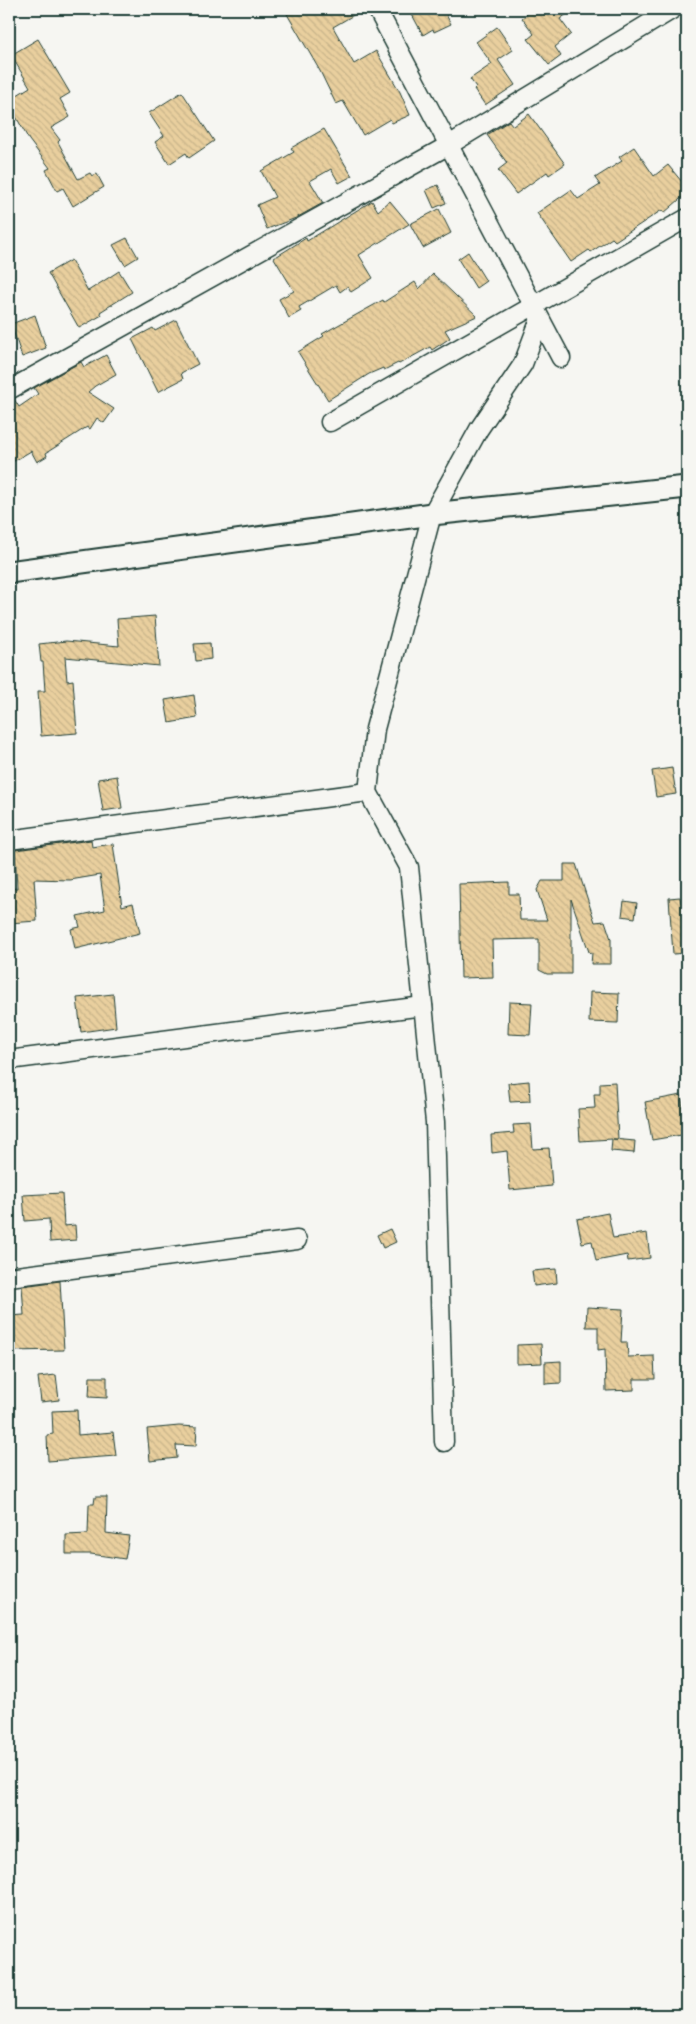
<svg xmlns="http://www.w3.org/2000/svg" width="696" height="2024" font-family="Kalam,sans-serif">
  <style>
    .building { fill: url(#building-back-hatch); stroke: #1f3d34 }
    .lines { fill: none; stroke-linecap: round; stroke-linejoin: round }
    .minor-casing { stroke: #1f3d34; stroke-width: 21 }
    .tertiary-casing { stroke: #1f3d34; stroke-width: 25 }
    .minor { stroke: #f6f6f2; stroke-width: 18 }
    .tertiary { stroke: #f6f6f2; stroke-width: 21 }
  </style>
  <defs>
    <pattern id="building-back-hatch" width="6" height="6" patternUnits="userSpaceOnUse" patternTransform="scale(1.25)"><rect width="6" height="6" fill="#e9cf9e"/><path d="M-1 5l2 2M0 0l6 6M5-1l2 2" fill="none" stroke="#c7b389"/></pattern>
  </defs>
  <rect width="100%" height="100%" fill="#f6f6f2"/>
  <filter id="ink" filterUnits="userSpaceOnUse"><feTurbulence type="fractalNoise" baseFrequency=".02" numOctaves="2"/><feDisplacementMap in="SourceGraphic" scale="10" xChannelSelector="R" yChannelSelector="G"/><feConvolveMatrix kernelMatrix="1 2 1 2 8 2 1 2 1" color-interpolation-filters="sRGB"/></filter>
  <g filter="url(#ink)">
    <g class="building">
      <polygon points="297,9 364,9 333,27 354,64 376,51 400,92 410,115 392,123 390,119 363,135 343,101 336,104 320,71 287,14"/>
      <polygon points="409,9 443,9 451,24 434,32 433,29 423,35"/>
      <polygon points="533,9 574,9 560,19 571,34 555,47 561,56 549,65 528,39 534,34 522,18"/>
      <polygon points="497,27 513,50 498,60 515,85 485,105 474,89 476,87 470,79 492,64 476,42"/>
      <polygon points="38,39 70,93 60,99 70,117 51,128 60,140 58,142 78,179 90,173 92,176 97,174 104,187 73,206 63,188 57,191 46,170 50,168 29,140 9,104 9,100 30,87 11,55"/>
      <polygon points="182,92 214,141 189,158 186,153 169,164 155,142 164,136 149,113"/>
      <polygon points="529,114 565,164 549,175 547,172 516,194 498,170 507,163 487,135 509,121 513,126"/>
      <polygon points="324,129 352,176 339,183 331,169 310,181 323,203 296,218 267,229 257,205 275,197 261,171 294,152 291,148"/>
      <polygon points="634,147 654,176 668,165 687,188 687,193 664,213 662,210 615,241 612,238 591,252 589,250 571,262 537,213 571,190 578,199 600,185 595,178 622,161 619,157"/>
      <polygon points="438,185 446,203 434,208 426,190"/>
      <polygon points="372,201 378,211 390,201 409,224 359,255 373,278 351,292 348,286 340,292 336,285 299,307 301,311 289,318 279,299 294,291 274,258 306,238 307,241"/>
      <polygon points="439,209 451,233 423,248 410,224"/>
      <polygon points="127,238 138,257 125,265 113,245"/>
      <polygon points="468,252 486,281 476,288 458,259"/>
      <polygon points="71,260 88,291 119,271 132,292 100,312 102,315 79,328 48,273"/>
      <polygon points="433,274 477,316 445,330 450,338 432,350 430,347 399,364 398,363 384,370 383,368 369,374 328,400 298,352 324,336 322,334 383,300 384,302 415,282 419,289"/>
      <polygon points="35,315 46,348 22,357 11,324"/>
      <polygon points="176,320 198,364 181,373 183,379 158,392 132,339 153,328 155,331"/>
      <polygon points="106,355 116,374 95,386 88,392 114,409 104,423 97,418 90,429 87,427 46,453 47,456 37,462 31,451 9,464 9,401 14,399 19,407 38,394 34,388 81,362 84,367"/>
      <polygon points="155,616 159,666 65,657 67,681 73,680 77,733 41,736 38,691 45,691 43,662 41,662 39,644 66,641 119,646 117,619"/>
      <polygon points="210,643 211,659 196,661 194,644"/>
      <polygon points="194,695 197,718 169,723 165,700"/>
      <polygon points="672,768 676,794 656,797 652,771"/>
      <polygon points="117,776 122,808 103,811 98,779"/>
      <polygon points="91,840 92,847 113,844 122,906 133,903 140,933 75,949 71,929 80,927 77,916 105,910 100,875 70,880 34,879 37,921 9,923 9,889 17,888 15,850"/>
      <polygon points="564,864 576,864 595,922 605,921 611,939 611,964 591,964 592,953 589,952 571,899 571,974 547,974 539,970 539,939 492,940 493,977 461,978 459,884 509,882 509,894 519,894 520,920 547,920 537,890 542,881 564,881"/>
      <polygon points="680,897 681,903 687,902 687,953 673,954 669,898"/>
      <polygon points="624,901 637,903 635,918 622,916"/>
      <polygon points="590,992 619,993 618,1023 589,1022"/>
      <polygon points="113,994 116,1027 81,1032 77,998"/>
      <polygon points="509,1002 532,1003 530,1035 508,1034"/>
      <polygon points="529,1081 530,1101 510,1102 508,1083"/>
      <polygon points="615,1082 618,1139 613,1139 635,1141 634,1153 611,1151 612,1139 580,1141 578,1109 595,1108 594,1094 600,1094 600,1083"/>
      <polygon points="681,1095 687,1134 652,1140 645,1102"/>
      <polygon points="531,1124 533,1149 549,1148 552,1186 510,1190 507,1151 492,1153 491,1135 514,1133 513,1125"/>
      <polygon points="62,1193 64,1226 75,1225 76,1240 50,1242 49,1219 25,1221 23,1195"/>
      <polygon points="608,1213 613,1238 647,1233 650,1258 628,1261 627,1255 596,1261 592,1241 582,1243 577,1219"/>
      <polygon points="390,1229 396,1242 383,1248 377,1235"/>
      <polygon points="556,1269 557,1283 534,1286 532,1271"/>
      <polygon points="60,1281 64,1350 9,1351 9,1316 24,1315 22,1286"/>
      <polygon points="587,1307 623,1309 621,1342 627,1342 628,1357 654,1356 655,1379 634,1379 634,1390 606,1391 605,1349 598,1350 598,1327 586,1327"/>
      <polygon points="541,1344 542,1363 517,1364 517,1345"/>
      <polygon points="561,1361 561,1383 545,1384 545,1362"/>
      <polygon points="56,1375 59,1400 41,1402 38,1377"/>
      <polygon points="90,1377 107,1377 107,1398 89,1397"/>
      <polygon points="77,1410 78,1435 113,1432 116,1456 48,1461 47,1435 53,1434 52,1411"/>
      <polygon points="179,1426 197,1427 196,1446 176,1445 177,1458 150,1461 147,1429"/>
      <polygon points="95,1497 107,1497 106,1533 129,1536 125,1559 91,1554 66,1554 66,1535 88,1534 89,1504 94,1504"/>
    </g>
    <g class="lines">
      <g class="minor-casing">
        <g id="minor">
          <polyline points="377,9 561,358"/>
          <polyline points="9,390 449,145 673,9"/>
          <polyline points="330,422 687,218"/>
          <polyline points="9,840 368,792"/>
          <polyline points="9,1060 423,1006"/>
          <polyline points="9,1277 297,1240"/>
          <polyline points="444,1442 435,1122 409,867 368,792 375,729 432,514 479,429 523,364 540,319"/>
        </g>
      </g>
      <g class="tertiary-casing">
        <polyline id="tertiary" points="9,572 432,514 687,487"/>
      </g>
      <use href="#minor" class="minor"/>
      <use href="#tertiary" class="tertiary"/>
    </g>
  </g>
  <rect width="696" height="2024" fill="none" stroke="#f6f6f2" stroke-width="30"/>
  <rect x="15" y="15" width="666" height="1994" fill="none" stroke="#1f3d34" stroke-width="2" filter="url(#ink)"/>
</svg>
